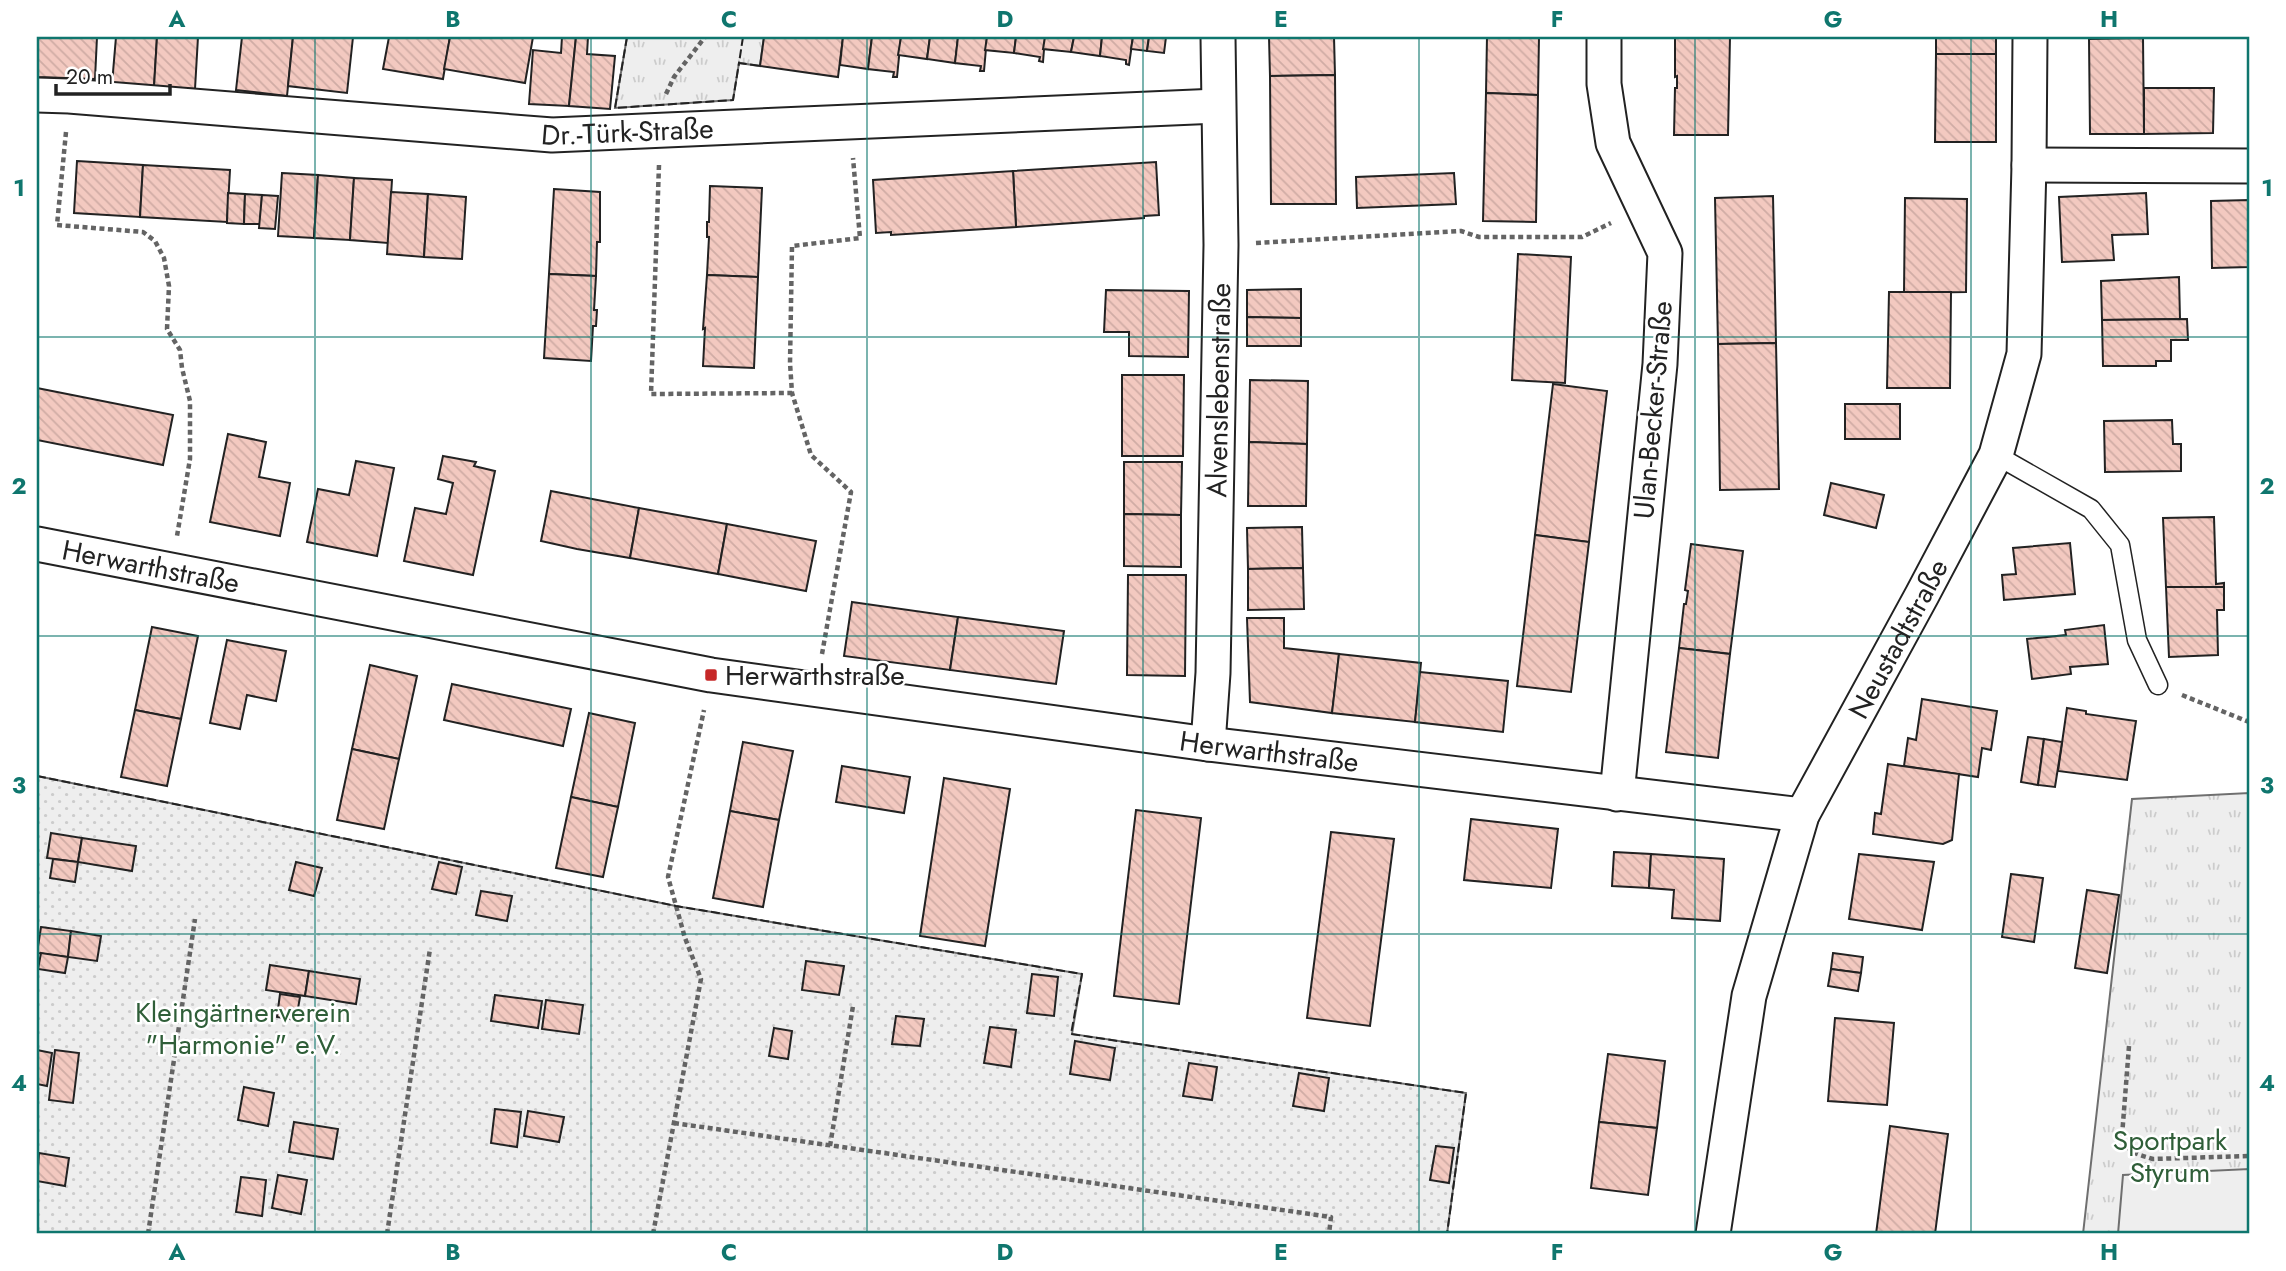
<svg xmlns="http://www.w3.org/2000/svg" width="2286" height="1271" font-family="Jost,sans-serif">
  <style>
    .grass { fill: url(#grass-tufts); stroke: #6f6f6f; stroke-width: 2 }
    .garden { fill: url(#garden-dots); stroke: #6f6f6f; stroke-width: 2 }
    .pitch { fill: #eee; stroke: #6f6f6f; stroke-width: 2 }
    .building { fill: url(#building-back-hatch); stroke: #222; stroke-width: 2 }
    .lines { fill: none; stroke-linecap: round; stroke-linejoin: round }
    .lane-casing { stroke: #222; stroke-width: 21 }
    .street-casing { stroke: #222; stroke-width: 37 }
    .path { stroke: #646464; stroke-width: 4.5; stroke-dasharray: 5 3.5; stroke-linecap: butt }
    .lane { stroke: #fff; stroke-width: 18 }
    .street { stroke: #fff; stroke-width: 33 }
    .fence { stroke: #222; stroke-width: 2; stroke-dasharray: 9 3.5; stroke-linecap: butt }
    .grid { fill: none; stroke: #0f766e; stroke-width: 2; stroke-opacity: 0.55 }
    .poi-dot { fill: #c62828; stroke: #fff; stroke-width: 2.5 }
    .labels { text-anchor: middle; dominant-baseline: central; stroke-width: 5; stroke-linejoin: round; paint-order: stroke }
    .street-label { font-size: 28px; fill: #222; stroke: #fff }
    .poi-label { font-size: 28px; fill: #222; stroke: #fff; text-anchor: start }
    .park-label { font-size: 28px; fill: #2f5e38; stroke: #fff }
    .neatline { fill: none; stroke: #0f766e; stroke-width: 2.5 }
    .grid-label { font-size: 23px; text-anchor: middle; font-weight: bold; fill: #0f766e }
  </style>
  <defs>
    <pattern id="grass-tufts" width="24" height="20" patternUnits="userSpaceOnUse" patternTransform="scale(1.75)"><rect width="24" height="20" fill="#eee"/><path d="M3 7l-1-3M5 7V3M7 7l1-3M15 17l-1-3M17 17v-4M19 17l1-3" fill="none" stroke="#ccc"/></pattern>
    <pattern id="garden-dots" width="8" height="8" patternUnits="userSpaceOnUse" patternTransform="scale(1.75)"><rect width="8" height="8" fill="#eee"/><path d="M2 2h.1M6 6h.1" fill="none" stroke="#ccc" stroke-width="1.8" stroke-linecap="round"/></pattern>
    <pattern id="building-back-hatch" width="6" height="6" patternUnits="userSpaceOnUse" patternTransform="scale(1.75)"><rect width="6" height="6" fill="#f3c9c0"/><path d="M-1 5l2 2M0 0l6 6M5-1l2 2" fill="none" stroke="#d0aca5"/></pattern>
  </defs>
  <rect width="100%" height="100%" fill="#fff"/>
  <g class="grass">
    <polygon points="627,37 764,37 760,66 739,63 733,100 615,108"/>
    <polygon points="2249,793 2249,1234 2083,1234 2132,799"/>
  </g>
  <polygon class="garden" points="37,776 676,906 1082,974 1072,1034 1466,1093 1447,1234 37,1234"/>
  <polygon class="pitch" points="2249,1169 2249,1234 2118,1234 2123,1175"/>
  <g class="building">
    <polygon points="37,37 97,37 95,79 37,77"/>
    <polygon points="116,37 157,37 154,87 112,84"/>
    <polygon points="157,37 198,37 195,89 154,87"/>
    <polygon points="242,37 293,37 287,96 236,90"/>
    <polygon points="293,37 353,37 347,93 288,86"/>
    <polygon points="389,37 450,37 443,79 383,69"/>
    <polygon points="450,37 533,37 525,83 444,69"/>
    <polygon points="562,37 576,37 569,106 529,104 533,50 561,53"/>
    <polygon points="576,37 588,37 587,54 615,56 610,109 569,106"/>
    <polygon points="764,37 843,37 838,77 760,66"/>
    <polygon points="843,37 872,37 868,69 840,65"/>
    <polygon points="872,37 901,37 897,77 893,77 894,72 868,69"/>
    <polygon points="901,37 930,37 927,59 898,55"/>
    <polygon points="930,37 958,37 955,63 927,59"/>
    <polygon points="958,37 987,37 984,71 980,71 981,66 955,63"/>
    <polygon points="987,37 1016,37 1014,53 985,50"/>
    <polygon points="1016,37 1045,37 1043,62 1039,61 1040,57 1014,53"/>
    <polygon points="1045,37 1074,37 1071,52 1043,49"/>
    <polygon points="1074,37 1102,37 1100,56 1071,52"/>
    <polygon points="1102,37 1133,37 1129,65 1126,64 1126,60 1100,56"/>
    <polygon points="1133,37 1149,37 1147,51 1131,49"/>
    <polygon points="1149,37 1166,37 1164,53 1147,51"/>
    <polygon points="1269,37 1334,37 1335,75 1270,76"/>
    <polygon points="1487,37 1539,37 1538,95 1486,93"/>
    <polygon points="1675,37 1730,37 1728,135 1674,135 1675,88 1677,88 1677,76 1675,77"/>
    <rect x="1936" y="37" width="60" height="17"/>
    <polygon points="2143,38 2144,134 2090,134 2089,39"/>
    <polygon points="1936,54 1996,54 1996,142 1935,142"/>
    <polygon points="1335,75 1336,204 1271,204 1270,76"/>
    <polygon points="2144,88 2214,88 2213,133 2144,134"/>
    <polygon points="1486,93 1538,95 1536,222 1483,221"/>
    <polygon points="77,161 143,165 140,217 74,213"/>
    <polygon points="1156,162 1159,215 1144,216 1144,218 1016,227 1013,171"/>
    <polygon points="143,165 230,170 227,222 140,217"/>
    <polygon points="1013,171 1016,227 891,235 891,232 876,233 873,180"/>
    <polygon points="282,173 318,175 314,238 278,236"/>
    <polygon points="1454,173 1456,204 1357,208 1356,177"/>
    <polygon points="318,175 354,178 350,240 314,238"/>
    <polygon points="354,178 392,180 388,243 350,240"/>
    <polygon points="710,186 762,188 758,277 707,275 709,237 707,237 707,222 709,222"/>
    <polygon points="554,189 600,192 600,242 597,242 596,276 549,274"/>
    <polygon points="391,192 428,194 424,257 387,254"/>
    <polygon points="228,193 245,194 244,224 227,223"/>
    <polygon points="2146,193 2148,234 2112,235 2114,260 2062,262 2059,197"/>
    <polygon points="245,194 262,195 260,224 244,224"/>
    <polygon points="428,194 466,197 462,259 424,257"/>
    <polygon points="262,195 278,196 275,229 259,228"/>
    <polygon points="1773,196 1776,343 1718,344 1715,198"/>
    <polygon points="1905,198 1967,199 1966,292 1904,293"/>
    <polygon points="2249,200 2249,267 2212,268 2211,201"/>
    <polygon points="1518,254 1571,257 1565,383 1512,380"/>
    <polygon points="549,274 596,276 594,310 597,310 596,326 593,326 591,361 544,358"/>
    <polygon points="707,275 758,277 754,368 703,366 705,328 703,329"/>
    <polygon points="2179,277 2180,319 2102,320 2101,281"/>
    <polygon points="1301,289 1301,318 1247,317 1247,290"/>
    <polygon points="1106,290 1189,291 1188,357 1129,356 1129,332 1104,332"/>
    <polygon points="1889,292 1951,292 1950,388 1887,388"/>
    <polygon points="1247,317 1301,318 1301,346 1247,346"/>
    <polygon points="2187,319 2188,340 2171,340 2171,361 2156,361 2156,366 2103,366 2102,320"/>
    <polygon points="1776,343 1779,489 1720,490 1718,344"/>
    <polygon points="1122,375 1184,375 1183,456 1122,456"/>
    <polygon points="1250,380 1308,381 1307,444 1249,442"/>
    <polygon points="1553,384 1607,391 1589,542 1535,535"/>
    <polygon points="37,388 173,415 163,465 37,440"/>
    <rect x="1845" y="404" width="55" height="35"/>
    <polygon points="2172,420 2173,444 2181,444 2181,471 2105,472 2104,421"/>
    <polygon points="228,434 266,442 259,477 290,483 280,536 210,522"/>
    <polygon points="1249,442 1307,444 1306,506 1248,506"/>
    <polygon points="443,456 476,462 474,466 495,471 473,575 404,561 415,508 446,514 453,483 438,479"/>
    <polygon points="356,461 394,468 377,556 307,542 318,489 349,495"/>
    <polygon points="1124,462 1182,462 1181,515 1124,514"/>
    <polygon points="1831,483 1884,495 1876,528 1824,515"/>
    <polygon points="551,491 639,508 630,558 577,549 541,541"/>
    <polygon points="639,508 727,524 718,574 630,558"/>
    <polygon points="1124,514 1181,515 1181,567 1124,566"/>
    <polygon points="2214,517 2216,584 2224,583 2224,587 2166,587 2163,518"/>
    <polygon points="727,524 816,541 806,591 718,574"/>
    <polygon points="1302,527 1303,568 1248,569 1247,528"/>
    <polygon points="1535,535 1589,542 1571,692 1517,686"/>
    <polygon points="2070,543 2075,594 2004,600 2002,575 2016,574 2013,548"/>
    <polygon points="1691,544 1743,551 1730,654 1679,648 1684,604 1686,604 1688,591 1685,590"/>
    <polygon points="1303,568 1304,609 1248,610 1248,569"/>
    <polygon points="1128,575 1186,575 1185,676 1127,675"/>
    <polygon points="2166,587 2224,587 2224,610 2217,610 2218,655 2169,657"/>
    <polygon points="852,602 958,617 950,670 844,656"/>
    <polygon points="958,617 1064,631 1056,684 950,670"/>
    <polygon points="1247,618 1284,618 1284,648 1339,654 1332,713 1250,702"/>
    <polygon points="2104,625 2108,664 2070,667 2071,674 2032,679 2027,639 2066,635 2065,630"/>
    <polygon points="152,627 198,636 181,719 135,710"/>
    <polygon points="227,640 286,651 276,701 247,695 240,729 210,723"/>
    <polygon points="1679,648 1730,654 1718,758 1666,752"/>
    <polygon points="1339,654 1421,663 1415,722 1332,713"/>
    <polygon points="370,665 417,676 399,759 352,749"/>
    <polygon points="1420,672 1508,681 1503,732 1415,722"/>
    <polygon points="452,684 571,709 563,746 444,720"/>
    <polygon points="1922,699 1997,711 1991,750 1982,748 1978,777 1904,766 1908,738 1916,740"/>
    <polygon points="2067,708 2086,711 2086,714 2136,721 2127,780 2058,771"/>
    <polygon points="135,710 181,719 167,786 121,777"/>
    <polygon points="589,713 635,723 618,807 571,797"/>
    <polygon points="2028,737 2044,739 2038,785 2021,782"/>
    <polygon points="2044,739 2062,742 2055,787 2038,785"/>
    <polygon points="743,742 793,751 779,820 730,811"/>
    <polygon points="352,749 399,759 384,829 337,820"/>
    <polygon points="1888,764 1959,774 1952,840 1943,844 1873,834 1875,813 1881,814"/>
    <polygon points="842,766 910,777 904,813 836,802"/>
    <polygon points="944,778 1010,789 985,946 920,936"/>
    <polygon points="571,797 618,807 603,877 556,868"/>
    <polygon points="1136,810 1201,818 1179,1004 1114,996"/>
    <polygon points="730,811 779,820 763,907 713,898"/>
    <polygon points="1471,819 1558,829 1551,888 1464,880"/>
    <polygon points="1331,832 1394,839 1370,1026 1307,1018"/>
    <polygon points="51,833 82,838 78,862 47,858"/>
    <polygon points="82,838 136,846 132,871 78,862"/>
    <polygon points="1614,852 1651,854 1649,888 1612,886"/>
    <polygon points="1651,854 1724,859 1720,921 1672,918 1674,890 1649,888"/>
    <polygon points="1859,854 1934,862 1922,930 1849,919"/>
    <polygon points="53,859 78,862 75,882 50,878"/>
    <polygon points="296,862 322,868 314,896 289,890"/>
    <polygon points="439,862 462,867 456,894 432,889"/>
    <polygon points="2011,874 2043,878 2034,942 2002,937"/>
    <polygon points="2087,890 2119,895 2107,973 2075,968"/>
    <polygon points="481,891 512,896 507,921 476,915"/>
    <polygon points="41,927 71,931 68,957 37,953"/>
    <polygon points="71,931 101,936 97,961 68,957"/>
    <polygon points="41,953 68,957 65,973 38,969"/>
    <polygon points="1833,953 1863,957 1861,973 1831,969"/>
    <polygon points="806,961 844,966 839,995 802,990"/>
    <polygon points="270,965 309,971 305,996 266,990"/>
    <polygon points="1831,969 1861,973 1858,991 1828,986"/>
    <polygon points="309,971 360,979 356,1004 305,996"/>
    <polygon points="1032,974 1058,977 1054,1016 1027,1013"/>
    <polygon points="280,994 300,997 296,1020 277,1017"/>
    <polygon points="495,995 542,1001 538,1028 491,1021"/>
    <polygon points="546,1000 583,1005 579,1034 542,1029"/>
    <polygon points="896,1016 924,1019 920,1046 892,1044"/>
    <polygon points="1835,1018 1894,1023 1887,1105 1828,1101"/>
    <polygon points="990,1027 1016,1030 1011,1067 984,1063"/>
    <polygon points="774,1028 792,1031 788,1059 769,1056"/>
    <polygon points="1075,1041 1115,1048 1110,1080 1070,1074"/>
    <polygon points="37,1050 52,1053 47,1086 37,1084"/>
    <polygon points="55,1050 79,1053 73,1103 49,1100"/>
    <polygon points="1608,1054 1665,1061 1657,1128 1599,1122"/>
    <polygon points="1189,1063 1217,1067 1212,1100 1183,1096"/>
    <polygon points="1299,1073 1329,1078 1324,1111 1293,1106"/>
    <polygon points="244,1087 274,1093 268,1126 238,1120"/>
    <polygon points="495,1109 521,1112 517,1147 491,1143"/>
    <polygon points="528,1111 564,1117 559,1142 524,1136"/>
    <polygon points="294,1122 338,1129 333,1159 289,1152"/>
    <polygon points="1599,1122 1657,1128 1648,1195 1591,1188"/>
    <polygon points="1890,1126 1948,1134 1935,1234 1876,1234"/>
    <polygon points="1436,1146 1454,1148 1449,1183 1430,1180"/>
    <polygon points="39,1153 69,1158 65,1186 37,1181"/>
    <polygon points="278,1175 307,1180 301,1214 272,1208"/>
    <polygon points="241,1177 266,1180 262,1216 236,1212"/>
  </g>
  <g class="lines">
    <g class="lane-casing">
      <polyline id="lane" points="1996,455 2091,509 2120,545 2137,640 2158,685"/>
    </g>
    <g class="street-casing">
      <g id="street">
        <polyline points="1604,37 1604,84 1613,143 1665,253 1660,364 1617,794"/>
        <path id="s1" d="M37,95L69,96L552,135L1218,106"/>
        <polyline points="2029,165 2249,166"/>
        <path id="s2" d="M37,544L711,675L1208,744L1802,815"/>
        <path id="s3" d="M1208,744L1213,673L1221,245L1218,37"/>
        <path id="s4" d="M1713,1234L1749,996L1802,815L1922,595L1996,455L2024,354L2029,165L2030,37"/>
      </g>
    </g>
    <g class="path">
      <polyline points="666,94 674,77 705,37"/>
      <polyline points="66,132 57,225 143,232 155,241 164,258 169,286 167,329 180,350 182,368 190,401 190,459 177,536"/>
      <polyline points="659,165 651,394 792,393"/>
      <polyline points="1256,243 1461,231 1479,237 1582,237 1611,223"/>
      <polyline points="822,654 851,492 811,455 792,393 790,363 792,246 860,238 853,158"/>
      <polyline points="2182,695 2249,722"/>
      <path d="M2129,1046L2122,1136C2127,1153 2137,1154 2153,1159L2249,1156"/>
      <polyline points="674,1123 1331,1217 1329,1234"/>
      <polyline points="830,1146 853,1006"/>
      <polyline points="148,1234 195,919"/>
      <polyline points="387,1234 430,949"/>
      <polyline points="653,1234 701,979 685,938 668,877 704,710"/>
    </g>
    <use href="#lane" class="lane"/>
    <use href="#street" class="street"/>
    <g class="fence">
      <polyline points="627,37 615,108 733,100 739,63"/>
      <polyline points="743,37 739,63 760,66"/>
      <polyline points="37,776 676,906 1082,974 1071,1034 1466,1093 1447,1234"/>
    </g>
  </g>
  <path class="grid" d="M315,37V1234M591,37V1234M867,37V1234M1143,37V1234M1419,37V1234M1695,37V1234M1971,37V1234M37,337H2249M37,636H2249M37,934H2249"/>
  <rect class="poi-dot" x="704" y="668" width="14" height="14" rx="3.5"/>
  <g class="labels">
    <g class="street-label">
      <text stroke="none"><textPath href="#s1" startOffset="592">Dr.-Türk-Straße</textPath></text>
      <text stroke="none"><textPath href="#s3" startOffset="354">Alvenslebenstraße</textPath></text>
      <text transform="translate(1653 410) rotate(-85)">Ulan-Becker-Straße</text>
      <text stroke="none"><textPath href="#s2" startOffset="116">Herwarthstraße</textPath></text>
      <text stroke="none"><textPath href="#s4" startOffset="630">Neustadtstraße</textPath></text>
      <text stroke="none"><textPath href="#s2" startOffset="1250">Herwarthstraße</textPath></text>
    </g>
    <g class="poi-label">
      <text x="725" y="675">Herwarthstraße</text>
    </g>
    <g class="park-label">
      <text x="243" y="1012">Kleingärtnerverein<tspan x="243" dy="32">"Harmonie" e.V.</tspan></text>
      <text x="2170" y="1140">Sportpark<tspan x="2170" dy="32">Styrum</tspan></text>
    </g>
  </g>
  <rect width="2286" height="1271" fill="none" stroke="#ffffff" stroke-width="77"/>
  <path d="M56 84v10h114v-10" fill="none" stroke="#222222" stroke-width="3.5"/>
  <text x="66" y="84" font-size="21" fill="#222222" stroke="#ffffff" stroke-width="5" paint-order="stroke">20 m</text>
  <rect x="38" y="38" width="2210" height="1194" class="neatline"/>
  <g class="grid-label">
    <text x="177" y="27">A</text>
    <text x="453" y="27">B</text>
    <text x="729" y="27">C</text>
    <text x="1005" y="27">D</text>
    <text x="1281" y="27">E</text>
    <text x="1557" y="27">F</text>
    <text x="1833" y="27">G</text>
    <text x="2109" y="27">H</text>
    <text x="19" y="196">1</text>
    <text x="2267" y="196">1</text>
    <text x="19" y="494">2</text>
    <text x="2267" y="494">2</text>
    <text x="19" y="793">3</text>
    <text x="2267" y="793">3</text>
    <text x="19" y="1091">4</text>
    <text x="2267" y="1091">4</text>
    <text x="177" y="1260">A</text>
    <text x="453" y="1260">B</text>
    <text x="729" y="1260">C</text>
    <text x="1005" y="1260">D</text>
    <text x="1281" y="1260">E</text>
    <text x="1557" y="1260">F</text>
    <text x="1833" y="1260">G</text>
    <text x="2109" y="1260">H</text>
  </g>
</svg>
